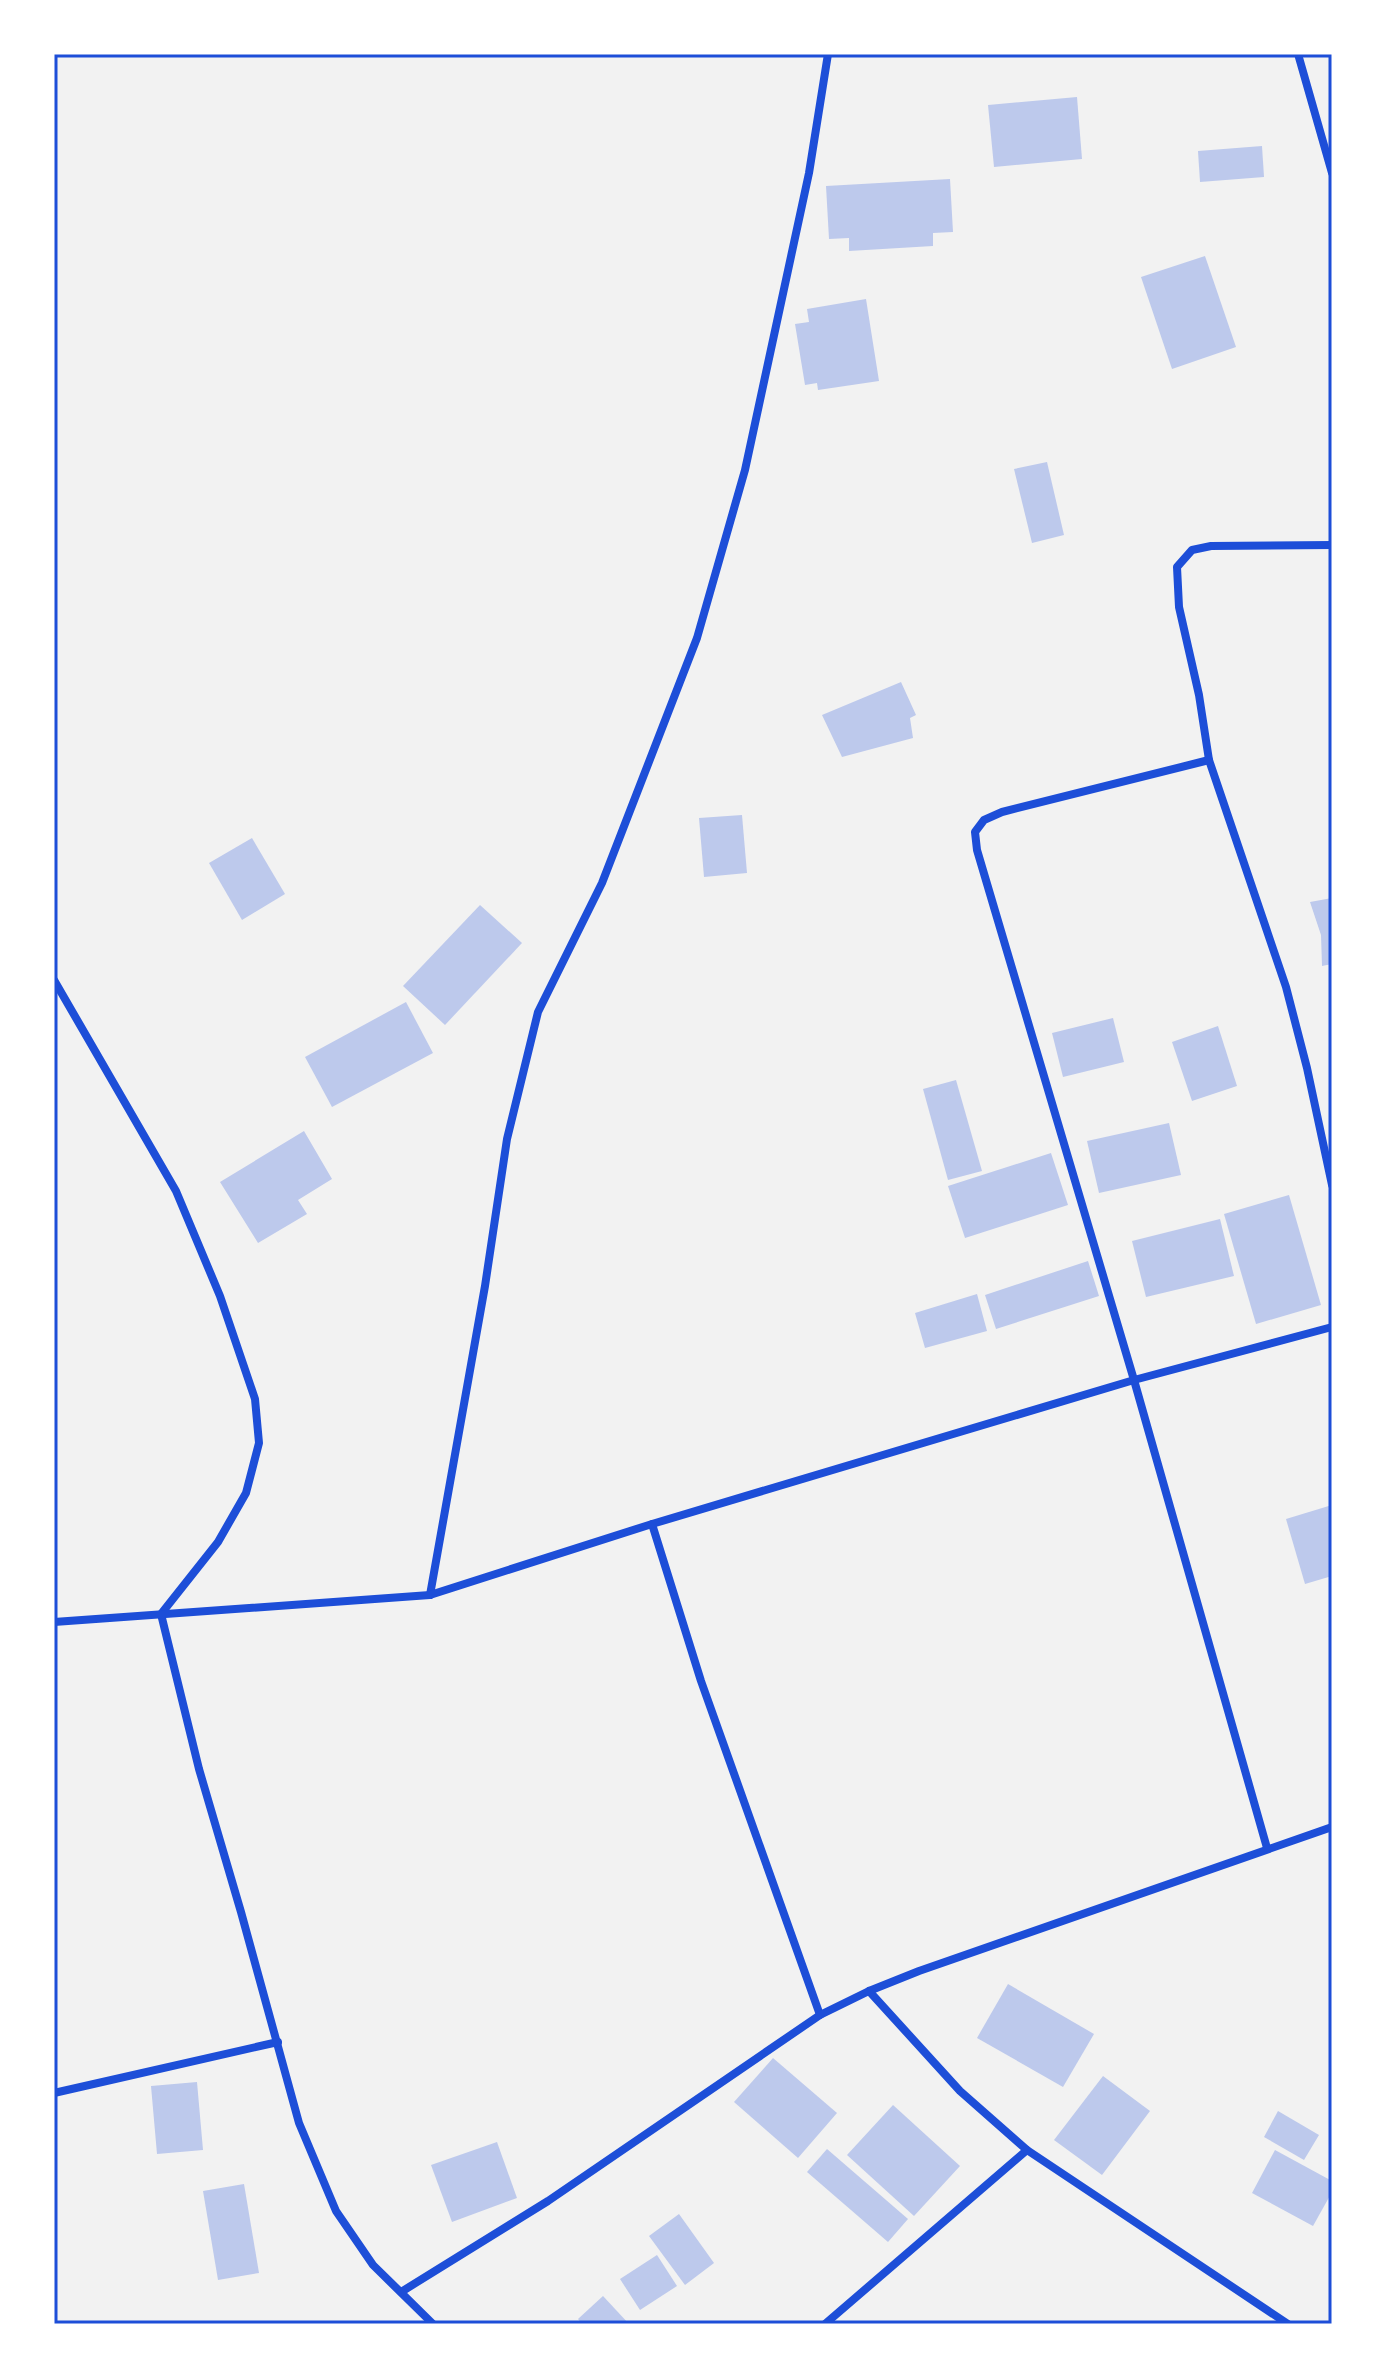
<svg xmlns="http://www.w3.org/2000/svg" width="1386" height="2378" font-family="Jost,sans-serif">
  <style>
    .building { fill: #bdc9ec }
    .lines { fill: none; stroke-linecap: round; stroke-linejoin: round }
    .minor { stroke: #1d4ed8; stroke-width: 8 }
    .neatline { fill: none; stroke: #1d4ed8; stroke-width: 3 }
  </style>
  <rect width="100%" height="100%" fill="#f2f2f2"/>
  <g class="building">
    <polygon points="1077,97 1082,159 994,167 988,105"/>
    <polygon points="1262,146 1264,177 1200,182 1198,151"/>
    <polygon points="950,179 953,232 933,233 933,246 849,251 849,238 829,239 826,186"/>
    <polygon points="1205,256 1236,347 1172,369 1141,277"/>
    <polygon points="866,299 879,381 818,390 817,383 805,385 795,324 809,322 807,309"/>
    <polygon points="1047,462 1064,535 1032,543 1014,469"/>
    <polygon points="901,682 916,715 910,718 913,738 842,757 822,715"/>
    <polygon points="742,815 747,873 704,877 699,818"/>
    <polygon points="252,838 285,894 242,920 209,863"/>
    <polygon points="1332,898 1332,964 1322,966 1321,935 1310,902"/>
    <polygon points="480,905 522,943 445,1025 403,986"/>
    <polygon points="406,1002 433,1053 332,1107 305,1057"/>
    <polygon points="1113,1018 1124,1062 1063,1077 1052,1033"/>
    <polygon points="1218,1026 1237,1086 1192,1101 1172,1042"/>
    <polygon points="956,1080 982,1171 948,1180 923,1089"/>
    <polygon points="1169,1123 1181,1175 1099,1193 1087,1141"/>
    <polygon points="304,1131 332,1179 298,1200 307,1214 258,1243 220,1182"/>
    <polygon points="1051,1153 1068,1205 965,1238 948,1186"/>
    <polygon points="1289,1195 1321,1305 1256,1324 1224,1214"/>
    <polygon points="1220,1219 1234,1276 1146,1297 1132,1241"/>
    <polygon points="1088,1261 1099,1296 996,1329 985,1295"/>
    <polygon points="977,1294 987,1331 925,1348 915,1313"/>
    <polygon points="1332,1505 1332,1576 1305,1584 1286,1519"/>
    <polygon points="1008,1984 1094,2034 1063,2087 977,2038"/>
    <polygon points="773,2058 837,2113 798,2158 734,2102"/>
    <polygon points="1103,2076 1150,2111 1102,2175 1054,2140"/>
    <polygon points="197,2082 203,2150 157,2154 151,2086"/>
    <polygon points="893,2105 960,2166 914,2216 847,2155"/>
    <polygon points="1278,2111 1319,2135 1304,2160 1264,2137"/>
    <polygon points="497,2142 517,2198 452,2222 431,2165"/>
    <polygon points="827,2149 908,2219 888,2242 807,2172"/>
    <polygon points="1275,2150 1332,2181 1332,2192 1313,2226 1252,2193"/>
    <polygon points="244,2184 259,2273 218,2280 203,2191"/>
    <polygon points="679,2214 714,2263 685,2285 649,2236"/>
    <polygon points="657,2255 677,2286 640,2310 620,2279"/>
    <polygon points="603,2296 629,2324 582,2324 578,2319"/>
  </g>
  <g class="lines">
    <g class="minor">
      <polyline points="1298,54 1332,173"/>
      <polyline points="1332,545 1211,546 1192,550 1177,567 1179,607 1199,695 1209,760 1286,987 1307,1068 1332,1185"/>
      <polyline points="1209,760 1002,812 984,820 975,832 977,850 1134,1380 1267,1848"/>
      <polyline points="54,980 176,1191 220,1296 255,1399 259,1443 246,1493 218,1542 161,1614 199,1769 241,1912 299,2123 336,2211 373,2265 433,2324"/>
      <polyline points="652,1524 701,1681 820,2015"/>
      <polyline points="430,1595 485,1286 507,1139 538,1012 602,883 697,638 745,470 809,173 828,54"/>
      <polyline points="54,1622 430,1595 652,1524 1134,1380 1332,1327"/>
      <polyline points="869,1991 960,2091 1027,2150 1288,2324"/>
      <polyline points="54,2093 278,2042"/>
      <polyline points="401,2292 548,2201 820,2015 869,1991 919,1971 1332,1827"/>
      <polyline points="825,2324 1027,2150"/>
    </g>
  </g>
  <rect width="1386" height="2378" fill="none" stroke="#ffffff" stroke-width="112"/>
  <rect x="56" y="56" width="1274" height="2266" class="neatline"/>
</svg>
